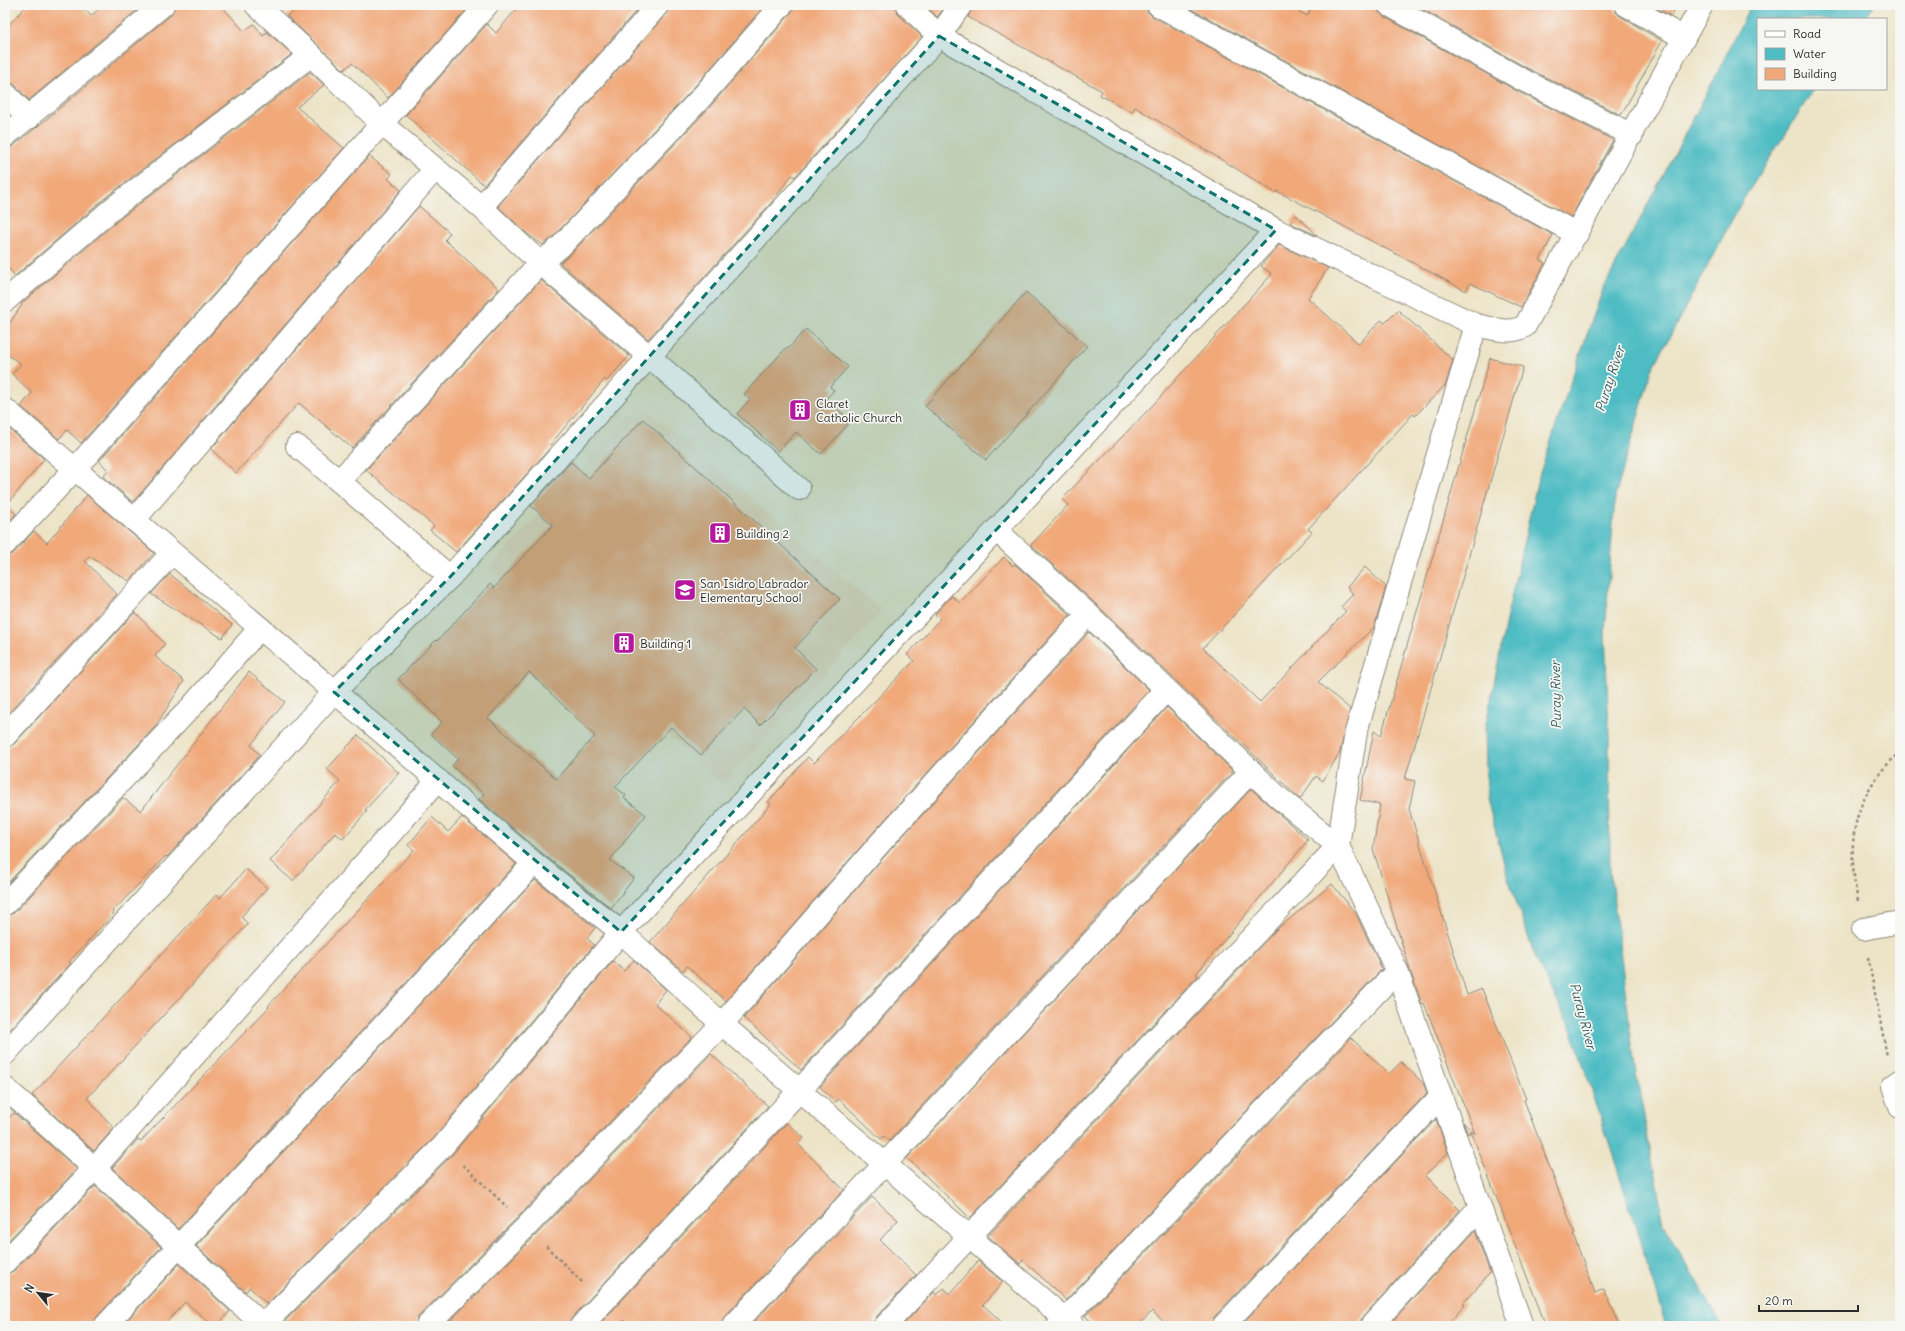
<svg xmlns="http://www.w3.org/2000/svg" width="1905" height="1331" font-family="Delius,sans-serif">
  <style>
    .built { fill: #ecd7ba }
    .water { fill: #4dbcc3; stroke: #3c7477 }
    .building { fill: #f1a97a; fill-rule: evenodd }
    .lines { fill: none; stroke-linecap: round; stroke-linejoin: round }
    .minor-casing { stroke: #8c8879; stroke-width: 24 }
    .path { stroke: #8c8879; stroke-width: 2.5; stroke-dasharray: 3 3; stroke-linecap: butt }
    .minor { stroke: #fff; stroke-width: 22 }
    .marked { fill: #0f766e; fill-opacity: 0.2; stroke: #0f766e; stroke-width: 3; stroke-dasharray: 8 5; stroke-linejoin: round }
    .labels { text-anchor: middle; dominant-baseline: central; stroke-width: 3.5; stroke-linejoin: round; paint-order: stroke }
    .poi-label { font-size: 12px; fill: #2b2b2b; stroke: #f6f6f2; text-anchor: start }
    .water-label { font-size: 13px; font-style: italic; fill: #375e60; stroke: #f6f6f2 }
  </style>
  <rect width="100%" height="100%" fill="#f6f6f2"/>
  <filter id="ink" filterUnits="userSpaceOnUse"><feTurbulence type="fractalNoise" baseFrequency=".025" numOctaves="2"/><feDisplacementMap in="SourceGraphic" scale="8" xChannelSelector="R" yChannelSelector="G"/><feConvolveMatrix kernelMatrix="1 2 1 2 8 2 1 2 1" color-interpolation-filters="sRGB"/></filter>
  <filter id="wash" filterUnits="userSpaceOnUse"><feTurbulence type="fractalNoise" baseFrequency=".012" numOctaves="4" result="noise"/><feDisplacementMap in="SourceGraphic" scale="16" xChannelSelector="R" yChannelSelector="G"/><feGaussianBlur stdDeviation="0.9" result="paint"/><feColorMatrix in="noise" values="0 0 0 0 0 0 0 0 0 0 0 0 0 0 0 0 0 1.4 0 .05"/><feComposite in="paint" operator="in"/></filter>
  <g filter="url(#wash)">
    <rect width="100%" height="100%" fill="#ede4c7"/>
    <polygon class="built" points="641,404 882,611 722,785 490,568"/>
    <polygon class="water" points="1751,5 1874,5 1864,19 1758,19 1758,89 1814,89 1741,203 1651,372 1615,497 1605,631 1609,735 1610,870 1635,1068 1664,1224 1721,1326 1666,1326 1617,1167 1572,1031 1536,959 1508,878 1487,799 1485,730 1507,616 1538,479 1575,369 1603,289 1711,85"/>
    <g id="blocks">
      <g class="building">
        <polygon points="27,5 80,5 91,16 103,5 143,5 29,100 14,84 5,81 5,29"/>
        <polygon points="175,5 221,5 244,31 254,24 263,36 267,32 292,54 105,198 15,276 5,264 5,148 13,146 37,127 171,15"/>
        <polygon points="301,5 467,5 469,7 388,98 352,63 344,70 287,16"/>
        <polygon points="520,5 641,5 484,185 406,115 487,24 496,33"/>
        <polygon points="670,5 765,5 690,92 552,238 543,245 525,232 498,206 667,13"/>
        <polygon points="794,5 895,5 898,14 922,37 795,177 792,175 771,203 648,339 560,263 569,256 708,109 791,13"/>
        <polygon points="925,5 946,5 937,17"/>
        <polygon points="973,5 1146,5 1147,11 1152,16 1553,235 1540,260 1545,263 1521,307 1470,283 1466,291 1277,191 1276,193 1135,107 1132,112 1100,95 1102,91 968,17"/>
        <polygon points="1184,5 1287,5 1307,16 1313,5 1377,5 1378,11 1383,16 1515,90 1613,140 1571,217"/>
        <polygon points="1415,5 1614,5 1615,11 1620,16 1662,41 1621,115 1527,68"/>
        <polygon points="1651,5 1677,5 1671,16"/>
        <polygon points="310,72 324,85 297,107 344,148 81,443 67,430 59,439 21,406 32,393 12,374 21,364 5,353 5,330 22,305 21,304 121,218"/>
        <polygon points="369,156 392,174 388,179 401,190 133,502 103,476 108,470 99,461"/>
        <polygon points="419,206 450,233 445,240 499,289 352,448 299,403 236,473 211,449"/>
        <polygon points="1296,215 1318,236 1290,223"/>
        <polygon points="1279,245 1328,268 1308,298 1359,344 1381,320 1385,323 1398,310 1453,360 1446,384 1415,416 1413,414 1308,529 1312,532 1203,648 1260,702 1346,611 1341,607 1353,594 1347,587 1365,567 1386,587 1374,627 1318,682 1350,709 1340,752 1323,781 1316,776 1300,799 1097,605 1031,545 1068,505 1062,499 1152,406 1272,274 1261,266"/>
        <polygon points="541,280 629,356 607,381 605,379 550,445 552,446 456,552 430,530 434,526 366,470"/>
        <polygon points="1026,292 1087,346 986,460 925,406"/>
        <polygon points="806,329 848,367 830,387 834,390 826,399 851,421 821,454 796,432 778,451 737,414 750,399 744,394 787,347 788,349"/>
        <polygon points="1490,358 1523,367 1405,779 1415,781 1409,809 1467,995 1482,989 1526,1099 1524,1100 1575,1234 1573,1234 1595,1293 1604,1289 1620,1326 1546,1326 1471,1131 1468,1134 1463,1122 1475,1134 1424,1003 1422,1004 1411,973 1373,849 1380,805 1360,800 1374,731 1381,736"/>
        <path d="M643,419L840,599L795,648L816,669L760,725L744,709L701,755L671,727L615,787L626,795L624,798L646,815L610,860L634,878L611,908L542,853L479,799L484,794L452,766L458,759L431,734L442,722L398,679L436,640L437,641L490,584L494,588L553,525L531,506L571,462L589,478ZM529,672L595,736L556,779L488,718Z"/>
        <polygon points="6,426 44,459 7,505 16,514 5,526"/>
        <polygon points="87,495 154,553 129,581 89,556 85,561 117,594 5,717 5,556 14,553 34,531 47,543"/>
        <polygon points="1004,557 1013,566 1015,564 1070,615 872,834 726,1001 687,966 683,971 650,942 771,804 768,802 808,757 814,763 914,661 907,655 940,619 935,614 952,596 960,603"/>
        <polygon points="170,574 232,625 222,638 151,594"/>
        <polygon points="135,612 165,644 155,656 184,681 155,727 5,886 5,748 14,744"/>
        <polygon points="1089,632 1149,690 801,1070 744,1018 890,850"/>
        <polygon points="249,672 285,702 251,745 260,755 167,857 166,856 112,912 114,913 69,962 71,963 5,1035 5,916 14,913 123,798 141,811"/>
        <polygon points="1167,707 1233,771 889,1141 884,1136 881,1139 839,1099 836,1102 820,1087"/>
        <polygon points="358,735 399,773 365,810 367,811 343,839 335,833 293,881 270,861 340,781 327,769"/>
        <polygon points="1251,789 1308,840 1196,974 1198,976 970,1218 907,1158"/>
        <polygon points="432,817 448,832 462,817 516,864 178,1229 112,1168 138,1139 141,1141 269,1007 268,1006 414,850 408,845"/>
        <polygon points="246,869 267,888 241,917 248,924 87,1098 114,1128 94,1151 32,1095 217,894 220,898"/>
        <polygon points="535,880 595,928 587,938 594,945 434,1138 267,1304 249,1287 246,1292 196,1246"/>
        <polygon points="1332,884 1356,914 1382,969 1066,1300 1023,1260 1020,1264 988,1236 1276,930"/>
        <polygon points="634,960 666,990 655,1004 692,1037 518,1217 418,1317 415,1326 290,1326 285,1321 453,1154 613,961 624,971"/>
        <polygon points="1351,1038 1389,1074 1401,1062 1423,1083 1427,1093 1214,1317 1211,1326 1168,1326 1152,1311 1138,1326 1096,1326 1085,1316"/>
        <polygon points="711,1054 768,1106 572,1318 569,1326 445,1326 536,1235"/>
        <polygon points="14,1113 77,1169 5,1244 5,1122"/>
        <polygon points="1436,1119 1448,1153 1425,1175 1460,1210 1362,1318 1359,1326 1240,1326"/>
        <polygon points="787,1123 804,1138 798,1144 844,1190 724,1317 721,1326 598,1326"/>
        <polygon points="95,1186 161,1247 96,1318 93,1326 5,1326 5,1274 14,1271"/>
        <polygon points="872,1197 898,1220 880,1240 916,1275 876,1317 873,1326 750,1326"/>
        <polygon points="1475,1231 1490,1273 1463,1303 1465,1305 1446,1326 1388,1326"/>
        <polygon points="978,1261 1003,1282 983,1305 1006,1326 902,1326 934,1292 937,1295 944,1288 950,1294"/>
        <polygon points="179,1264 230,1311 217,1326 214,1326 185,1302 163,1326 122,1326"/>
      </g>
    </g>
  </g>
  <g filter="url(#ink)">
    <use href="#blocks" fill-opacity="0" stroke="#8c8879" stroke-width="1"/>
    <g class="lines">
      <g class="minor-casing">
        <g id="minor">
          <polyline points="256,5 311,55 382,124 481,207 540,263 650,357 799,489"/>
          <path d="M907,5L939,36L1276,230L1476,325C1492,328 1510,335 1525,326L1702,5"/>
          <polyline points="1158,5 1577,234"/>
          <polyline points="1389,5 1521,79 1632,135"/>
          <polyline points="1626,5 1684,38"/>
          <polyline points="5,93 29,118"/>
          <polyline points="5,136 163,5"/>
          <polyline points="481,207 658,5"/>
          <polyline points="5,301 113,208 311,55"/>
          <polyline points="5,409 534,863 621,932 722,1024 1073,1326"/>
          <polyline points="297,446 339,481"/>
          <polyline points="134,520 435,169"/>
          <polyline points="996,530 1088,614 1278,797 1338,846 1397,971 1522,1326"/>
          <polyline points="5,544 74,470 487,5"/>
          <polyline points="450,577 339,481 540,263 560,247 699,100 782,5"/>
          <polyline points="5,736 172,553"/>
          <polyline points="5,904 193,705 260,628"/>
          <polyline points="1863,929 1900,922"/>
          <polyline points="5,1054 334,692 450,577 939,36 961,5"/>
          <polyline points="1900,1081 1893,1086 1900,1107"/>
          <path d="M5,1088C93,1165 178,1246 264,1326"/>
          <polyline points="5,1262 95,1168 438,780"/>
          <polyline points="105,1326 534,863"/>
          <polyline points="262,1326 443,1146 621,932 1276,230"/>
          <polyline points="427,1326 527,1226 722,1024 881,842 1088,614"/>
          <polyline points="581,1326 799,1091 1166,690"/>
          <path d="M733,1326C907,1142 1078,956 1251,771"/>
          <polyline points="885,1326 1338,846 1356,732 1476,325"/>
          <polyline points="1058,1326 1397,971"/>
          <polyline points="1223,1326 1441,1096"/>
          <polyline points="1371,1326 1480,1207"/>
        </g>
      </g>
      <g class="path">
        <path d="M1858,901C1849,856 1849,816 1877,777C1883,768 1892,760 1900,752"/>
        <polyline points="1868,957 1887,1056"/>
        <polyline points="463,1165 507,1207"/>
        <polyline points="546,1246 582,1282"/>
        <polyline points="623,1321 629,1326"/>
      </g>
      <use href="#minor" class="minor"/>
    </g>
  </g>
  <path class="marked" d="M939,36L1276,230L621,932L334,692L450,577Z"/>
  <defs>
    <g id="building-square" transform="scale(1.15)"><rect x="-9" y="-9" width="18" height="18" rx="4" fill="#b5179e" stroke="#f6f6f2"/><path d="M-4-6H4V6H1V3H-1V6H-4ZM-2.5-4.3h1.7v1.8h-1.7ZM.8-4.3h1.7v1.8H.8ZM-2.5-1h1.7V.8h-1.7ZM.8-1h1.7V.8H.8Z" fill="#fff"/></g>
    <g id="school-square" transform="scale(1.15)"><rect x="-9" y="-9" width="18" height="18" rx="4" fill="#b5179e" stroke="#f6f6f2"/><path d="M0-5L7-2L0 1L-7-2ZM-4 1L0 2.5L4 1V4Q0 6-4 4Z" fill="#fff"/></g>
  </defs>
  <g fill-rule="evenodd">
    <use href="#building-square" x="800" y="410"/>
    <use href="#building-square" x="720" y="533"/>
    <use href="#school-square" x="685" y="590"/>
    <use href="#building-square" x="624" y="643"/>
  </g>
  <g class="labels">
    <g class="poi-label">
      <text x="816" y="403">Claret<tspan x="816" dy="14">Catholic Church</tspan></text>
      <text x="736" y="533">Building 2</text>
      <text x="700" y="583">San Isidro Labrador<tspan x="700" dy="14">Elementary School</tspan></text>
      <text x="640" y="643">Building 1</text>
    </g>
    <g class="water-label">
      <text transform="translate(1610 379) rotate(-72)">Puray River</text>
      <text transform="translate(1556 695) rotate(-91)">Puray River</text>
      <text transform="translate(1583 1016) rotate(75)">Puray River</text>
    </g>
  </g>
  <rect width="1905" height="1331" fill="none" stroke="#f6f6f2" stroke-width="20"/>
  <rect x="1757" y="18" width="130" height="72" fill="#f6f6f2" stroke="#a5a5a2"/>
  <rect x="1765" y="31" width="20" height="6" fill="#ffffff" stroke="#a5a5a2"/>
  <text x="1793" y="38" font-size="12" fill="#2b2b2b">Road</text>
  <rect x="1765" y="48" width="20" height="12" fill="#4dbcc3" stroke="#a5a5a2"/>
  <text x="1793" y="58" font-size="12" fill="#2b2b2b">Water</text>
  <rect x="1765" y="68" width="20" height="12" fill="#f1a97a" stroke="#a5a5a2"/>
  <text x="1793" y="78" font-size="12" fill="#2b2b2b">Building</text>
  <g transform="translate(38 1293) rotate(299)" stroke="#f6f6f2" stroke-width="3" paint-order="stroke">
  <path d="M0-3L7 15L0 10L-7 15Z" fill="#2b2b2b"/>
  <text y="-6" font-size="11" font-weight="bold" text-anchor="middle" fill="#2b2b2b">N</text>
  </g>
  <path d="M1759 1305v6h99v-6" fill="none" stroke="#2b2b2b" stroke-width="2"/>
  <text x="1765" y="1305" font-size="12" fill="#2b2b2b" stroke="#f6f6f2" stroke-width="3" paint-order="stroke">20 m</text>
</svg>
